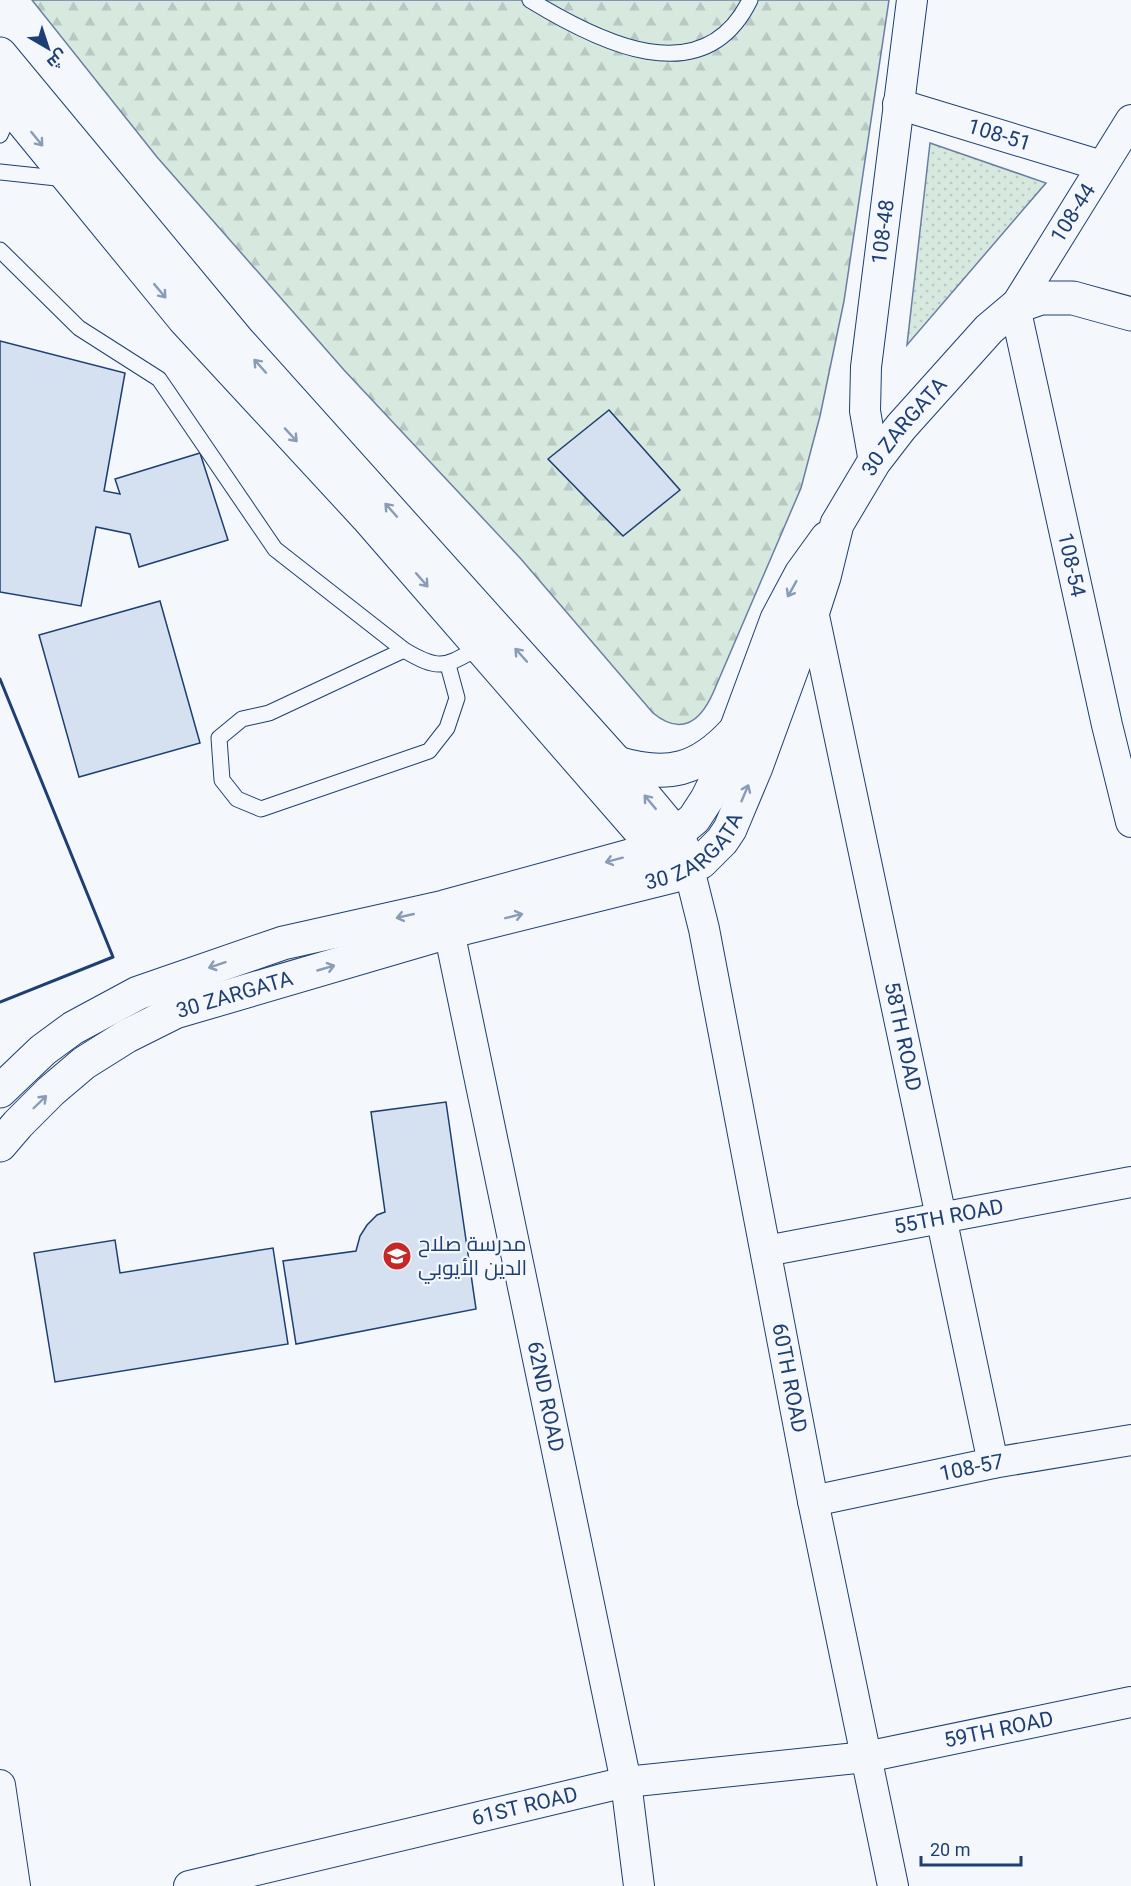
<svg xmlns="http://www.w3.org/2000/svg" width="1131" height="1886" font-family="Roboto,Cairo,sans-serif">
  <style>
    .forest { fill: url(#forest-firs); stroke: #687fa3; stroke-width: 1.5 }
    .park { fill: url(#park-dots); stroke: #687fa3; stroke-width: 1.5 }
    .building { fill: #d5e0f0; stroke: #1d3f73; stroke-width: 1.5 }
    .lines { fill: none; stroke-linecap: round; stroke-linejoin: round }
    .lane-casing { stroke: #1d3f73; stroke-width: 17 }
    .street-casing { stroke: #1d3f73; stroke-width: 32 }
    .secondary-casing { stroke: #1d3f73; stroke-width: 35 }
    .lane { stroke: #f4f7fb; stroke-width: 15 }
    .street { stroke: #f4f7fb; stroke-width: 30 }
    .secondary { stroke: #f4f7fb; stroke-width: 33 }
    .wall { stroke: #1d3f73; stroke-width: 3 }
    .oneway { stroke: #889bb7 }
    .labels { text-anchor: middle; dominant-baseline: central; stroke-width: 4.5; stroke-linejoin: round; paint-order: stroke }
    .street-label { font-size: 21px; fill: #1d3f73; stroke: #f4f7fb }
    .poi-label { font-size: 21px; fill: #1d3f73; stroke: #f4f7fb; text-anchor: start }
  </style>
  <defs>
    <pattern id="forest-firs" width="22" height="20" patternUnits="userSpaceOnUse" patternTransform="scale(1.5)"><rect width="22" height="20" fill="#d7e8df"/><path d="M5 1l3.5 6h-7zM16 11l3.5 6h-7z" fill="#b8c8c3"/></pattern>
    <pattern id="park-dots" width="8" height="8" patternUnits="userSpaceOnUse" patternTransform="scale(1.5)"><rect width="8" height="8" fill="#d7e8df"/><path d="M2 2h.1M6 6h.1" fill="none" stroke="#b8c8c3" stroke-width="1.8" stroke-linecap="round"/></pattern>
  </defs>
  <rect width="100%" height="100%" fill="#f4f7fb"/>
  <path class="forest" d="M32,0H889L844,301L820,416L801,488L713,693C700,722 681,736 653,713L521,559L344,370L157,157Z"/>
  <polygon class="park" points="930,143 1046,183 907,345"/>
  <g class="building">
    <polygon points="0,341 125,373 104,491 120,494 115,479 200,453 228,540 139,567 130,534 96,527 81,606 0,592"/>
    <polygon points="609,410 680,490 623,536 548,459"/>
    <polygon points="160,601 200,743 79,777 39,635"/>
    <polygon points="446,1102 476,1309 296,1344 283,1261 356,1251 360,1236 367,1225 377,1215 385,1212 371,1112"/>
    <polygon points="115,1240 120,1273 273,1248 288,1344 55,1382 34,1253"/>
  </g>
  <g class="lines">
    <g class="lane-casing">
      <g id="lane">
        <path d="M530,0C597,41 703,96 750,0"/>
        <polyline points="0,135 12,108"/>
        <polyline points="0,172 66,179"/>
        <path d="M0,250L79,328L159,379L275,549L404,650C441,672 445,666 480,647"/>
        <polyline points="404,650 269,713 242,719 219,738 222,780 237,799 261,809 429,751 447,728 457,698 448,665"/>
      </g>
    </g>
    <g class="street-casing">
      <g id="street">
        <path id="s1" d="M898,104L1102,166"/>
        <path id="s2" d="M1131,120L1015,307L1107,725L1131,822"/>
        <path id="s3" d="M874,462L865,411L866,367L912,0"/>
        <path id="s4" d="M813,611L993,1463"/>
        <path id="s5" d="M689,869L704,929L813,1501L893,1886"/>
        <path id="s6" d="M444,907L626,1782L639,1886"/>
        <path id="s7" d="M766,1251L1131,1182"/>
        <path id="s8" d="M813,1501L993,1463L1131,1440"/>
        <polyline points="0,1785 15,1886"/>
        <path id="s9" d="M189,1886L626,1782L866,1757L1131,1702"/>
      </g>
    </g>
    <g class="secondary-casing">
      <g id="secondary">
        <polyline points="0,54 238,341 617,763 677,835 685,853"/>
        <polyline points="0,94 184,319 367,517 655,848 669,861"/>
        <path d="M617,763C667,778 698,771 734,732"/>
        <polyline points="0,1091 43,1050 73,1028 138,993 283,943 444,907 630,856 666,842 694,819 707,799 720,773 777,619 801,574 827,538"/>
        <path id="s10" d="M0,1145L18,1124L51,1091L84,1063L127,1036L175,1012L448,932L673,876L701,862L722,841L730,829L756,767L813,611L824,577L837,524L874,462L901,427L989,329L1015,307L1041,298H1073L1131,314"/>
      </g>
    </g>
    <use href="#lane" class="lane"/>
    <use href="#street" class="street"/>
    <use href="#secondary" class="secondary"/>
    <polyline class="wall" points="0,679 113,957 0,1002"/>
  </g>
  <defs><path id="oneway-shaft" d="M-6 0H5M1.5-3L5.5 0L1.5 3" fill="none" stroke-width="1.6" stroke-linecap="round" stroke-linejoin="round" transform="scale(1.5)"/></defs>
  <g class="oneway">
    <use href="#oneway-shaft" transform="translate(37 139) rotate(51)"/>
    <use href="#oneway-shaft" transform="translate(160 291) rotate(50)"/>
    <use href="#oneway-shaft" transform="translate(260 366) rotate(-132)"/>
    <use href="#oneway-shaft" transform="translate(291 435) rotate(47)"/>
    <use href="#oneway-shaft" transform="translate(391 510) rotate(-132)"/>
    <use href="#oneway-shaft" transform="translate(422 580) rotate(49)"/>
    <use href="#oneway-shaft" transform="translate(792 589) rotate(119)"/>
    <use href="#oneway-shaft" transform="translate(521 655) rotate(-132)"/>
    <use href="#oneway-shaft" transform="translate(745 793) rotate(-67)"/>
    <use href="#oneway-shaft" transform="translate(650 802) rotate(-130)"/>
    <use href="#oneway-shaft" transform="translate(614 860) rotate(165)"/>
    <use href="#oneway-shaft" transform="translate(405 916) rotate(167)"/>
    <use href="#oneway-shaft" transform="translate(514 916) rotate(-14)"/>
    <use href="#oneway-shaft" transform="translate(217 965) rotate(161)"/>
    <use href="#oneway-shaft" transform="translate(326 968) rotate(-16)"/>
    <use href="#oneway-shaft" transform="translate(40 1102) rotate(-44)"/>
  </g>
  <defs>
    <g id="school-disc" transform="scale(1.5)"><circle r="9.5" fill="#c62828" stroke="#f4f7fb"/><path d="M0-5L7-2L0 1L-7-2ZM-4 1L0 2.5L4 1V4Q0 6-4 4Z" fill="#fff"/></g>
  </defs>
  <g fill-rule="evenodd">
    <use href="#school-disc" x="397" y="1256"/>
  </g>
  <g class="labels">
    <g class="street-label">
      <text stroke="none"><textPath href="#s1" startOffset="106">108-51</textPath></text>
      <text transform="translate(1073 213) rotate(-58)">108-44</text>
      <text stroke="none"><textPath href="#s3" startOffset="232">108-48</textPath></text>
      <text stroke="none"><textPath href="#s10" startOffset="1256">30 ZARGATA</textPath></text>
      <text stroke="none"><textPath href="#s2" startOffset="484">108-54</textPath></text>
      <text stroke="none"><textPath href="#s10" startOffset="770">30 ZARGATA</textPath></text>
      <text stroke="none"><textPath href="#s10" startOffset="284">30 ZARGATA</textPath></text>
      <text stroke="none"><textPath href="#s4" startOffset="435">58TH ROAD</textPath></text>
      <text stroke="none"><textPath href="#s7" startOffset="186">55TH ROAD</textPath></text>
      <text stroke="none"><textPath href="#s5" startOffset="519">60TH ROAD</textPath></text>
      <text stroke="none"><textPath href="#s6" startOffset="500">62ND ROAD</textPath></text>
      <text stroke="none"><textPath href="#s8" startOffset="162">108-57</textPath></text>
      <text stroke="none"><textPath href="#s9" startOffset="826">59TH ROAD</textPath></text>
      <text stroke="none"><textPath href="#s9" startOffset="345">61ST ROAD</textPath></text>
    </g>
    <g class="poi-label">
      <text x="418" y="1244">مدرسة صلاح<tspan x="418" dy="24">الدين الأيوبي</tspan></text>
    </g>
  </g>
  <g transform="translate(48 48) rotate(141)" stroke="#f4f7fb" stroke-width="4.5" paint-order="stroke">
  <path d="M0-4.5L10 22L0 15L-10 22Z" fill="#1d3f73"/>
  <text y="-9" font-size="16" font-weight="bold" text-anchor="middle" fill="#1d3f73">ش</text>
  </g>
  <path d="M921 1856v9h100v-9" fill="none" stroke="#1d3f73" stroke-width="3"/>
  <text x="930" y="1856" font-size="18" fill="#1d3f73" stroke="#f4f7fb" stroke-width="4.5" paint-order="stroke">20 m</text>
</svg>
